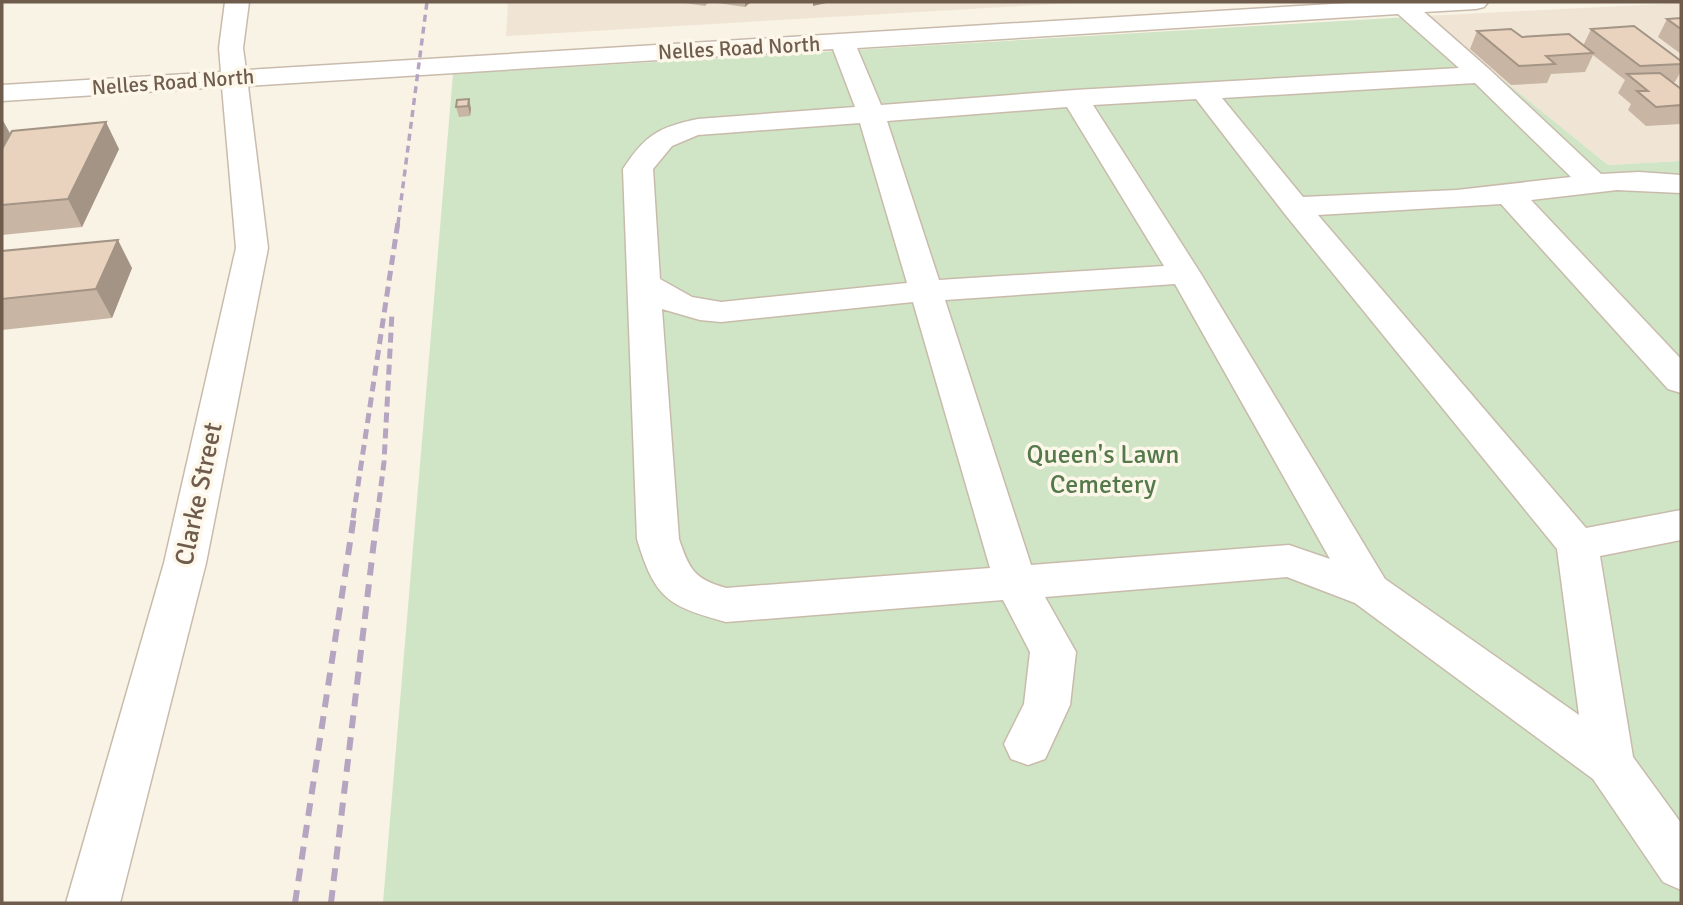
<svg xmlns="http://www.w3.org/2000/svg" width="1683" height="905" font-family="Signika,sans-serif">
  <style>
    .residential { fill: #f0e5d4 }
    .green { fill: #cfe5c5 }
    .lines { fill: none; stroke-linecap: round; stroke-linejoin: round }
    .minor-casing { stroke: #c9bbac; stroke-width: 3 }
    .minor { fill: #fff; fill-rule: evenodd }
    .rail-far2 { stroke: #b6a5c1; stroke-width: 3.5; stroke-dasharray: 7 5; stroke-linecap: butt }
    .rail-far1 { stroke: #b6a5c1; stroke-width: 5; stroke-dasharray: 10 6; stroke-linecap: butt }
    .rail { stroke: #b6a5c1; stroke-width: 6; stroke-dasharray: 13 9; stroke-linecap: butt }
    .wall { fill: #c8b5a3 }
    .shaded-wall { fill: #a39485 }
    .building { fill: #e9d3be; stroke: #a39485; stroke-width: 2 }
    .labels { text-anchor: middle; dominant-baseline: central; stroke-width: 7; stroke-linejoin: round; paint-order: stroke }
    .far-street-label { font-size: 21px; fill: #6f5c4d; stroke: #fdf7ea }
    .park-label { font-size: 26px; fill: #54794a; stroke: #fdf7ea }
    .street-label { font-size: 26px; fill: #6f5c4d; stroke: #fdf7ea }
  </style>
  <rect width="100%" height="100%" fill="#f9f3e5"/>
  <g class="residential">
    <polygon points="508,2 1090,2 506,36"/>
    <polygon points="1681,3 1681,161 1608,165 1424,16"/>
  </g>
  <polygon class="green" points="1424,16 1608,165 1681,161 1681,903 383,903 453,74"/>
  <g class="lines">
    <g class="minor-casing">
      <path id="minor" d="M225,2H249L243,48L246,70L1365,2H1488L1484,7L1476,9L1424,12L1490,70L1601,174L1639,172L1681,175V193L1617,190L1531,200L1681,359V393L1668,389L1501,204L1318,215L1586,528L1681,510V540L1600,556L1633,757L1681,823V890L1663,882L1593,779L1355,603L1287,577L1045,597L1076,652L1070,705L1045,759L1028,765L1011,759L1004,744L1024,704L1030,652L1003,600L726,622C668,606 655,599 637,539L623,169C645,135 659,127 698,119L855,107L833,49L248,86L268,248L206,563L120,903H66L164,563L236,248L222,87L2,101V85L221,72L219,48ZM1398,14L1459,68L1075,90L881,105L857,48ZM1475,83L1571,177L1457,190L1303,197L1222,98ZM1196,99L1284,213L1557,549L1579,715L1385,579L1201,274L1093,105ZM1067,107L1164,266L939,280L887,121ZM860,123L907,283L721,302L692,297L660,279L653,169L672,146L698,135ZM1175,284L1330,559L1289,545L1031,565L945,300ZM913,302L990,568L726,588C694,579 689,569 679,539L662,309L700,320L721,322Z"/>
    </g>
    <use href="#minor" class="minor"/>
    <polyline class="rail-far2" points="398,224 427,2"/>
    <g class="rail-far1">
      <polyline points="353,518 398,222"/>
      <polyline points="377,518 384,462 392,313"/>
    </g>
    <g class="rail">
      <polyline points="295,903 354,516"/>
      <polyline points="331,903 377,516"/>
    </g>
  </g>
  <g class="wall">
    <polygon points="678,2 709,2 705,6"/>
    <polygon points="710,2 751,2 745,7"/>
    <polygon points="1681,18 1681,54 1658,37 1667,19"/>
    <polygon points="1591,29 1681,61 1681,71 1675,82 1672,82 1681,89 1681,124 1646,126 1628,110 1631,104 1618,93 1625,80 1593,55 1585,72 1551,74 1547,83 1511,85 1470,49 1477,31 1583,46"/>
    <polygon points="469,99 471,109 470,116 459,117 456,107"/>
    <polygon points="2,119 10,135 119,149 82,227 2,235"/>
    <polygon points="2,251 132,268 112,318 2,330"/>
  </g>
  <g class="shaded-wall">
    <polygon points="745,2 751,2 745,7"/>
    <polygon points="813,2 831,2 813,6"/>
    <polygon points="469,99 471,109 470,116 468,106"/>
    <polygon points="2,119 11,135 2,158"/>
    <polygon points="106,122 119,149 82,227 68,199"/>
    <polygon points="118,240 132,268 112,318 96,289"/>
  </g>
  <g class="building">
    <polygon points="1681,18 1681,29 1667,19"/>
    <polygon points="1634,26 1681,61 1681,64 1640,66 1591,29"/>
    <polygon points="1511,29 1522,37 1569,34 1593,53 1546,56 1555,64 1519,66 1477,31"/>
    <polygon points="1660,73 1681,89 1681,105 1656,107 1637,91 1648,91 1627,74"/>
    <polygon points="469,99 468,106 456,107 457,100"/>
    <polygon points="106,122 68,199 2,205 2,149 12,131"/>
    <polygon points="118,240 96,289 2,299 2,251"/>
  </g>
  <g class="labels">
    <g class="far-street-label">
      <text transform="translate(739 48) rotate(-3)">Nelles Road North</text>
      <text transform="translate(173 82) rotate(-4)">Nelles Road North</text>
    </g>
    <g class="park-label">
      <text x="1103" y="455">Queen's Lawn<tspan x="1103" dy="30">Cemetery</tspan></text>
    </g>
    <g class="street-label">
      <text transform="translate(199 494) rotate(-78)">Clarke Street</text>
    </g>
  </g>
  <rect width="1683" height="905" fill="none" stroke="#6f5c4d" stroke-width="7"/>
</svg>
